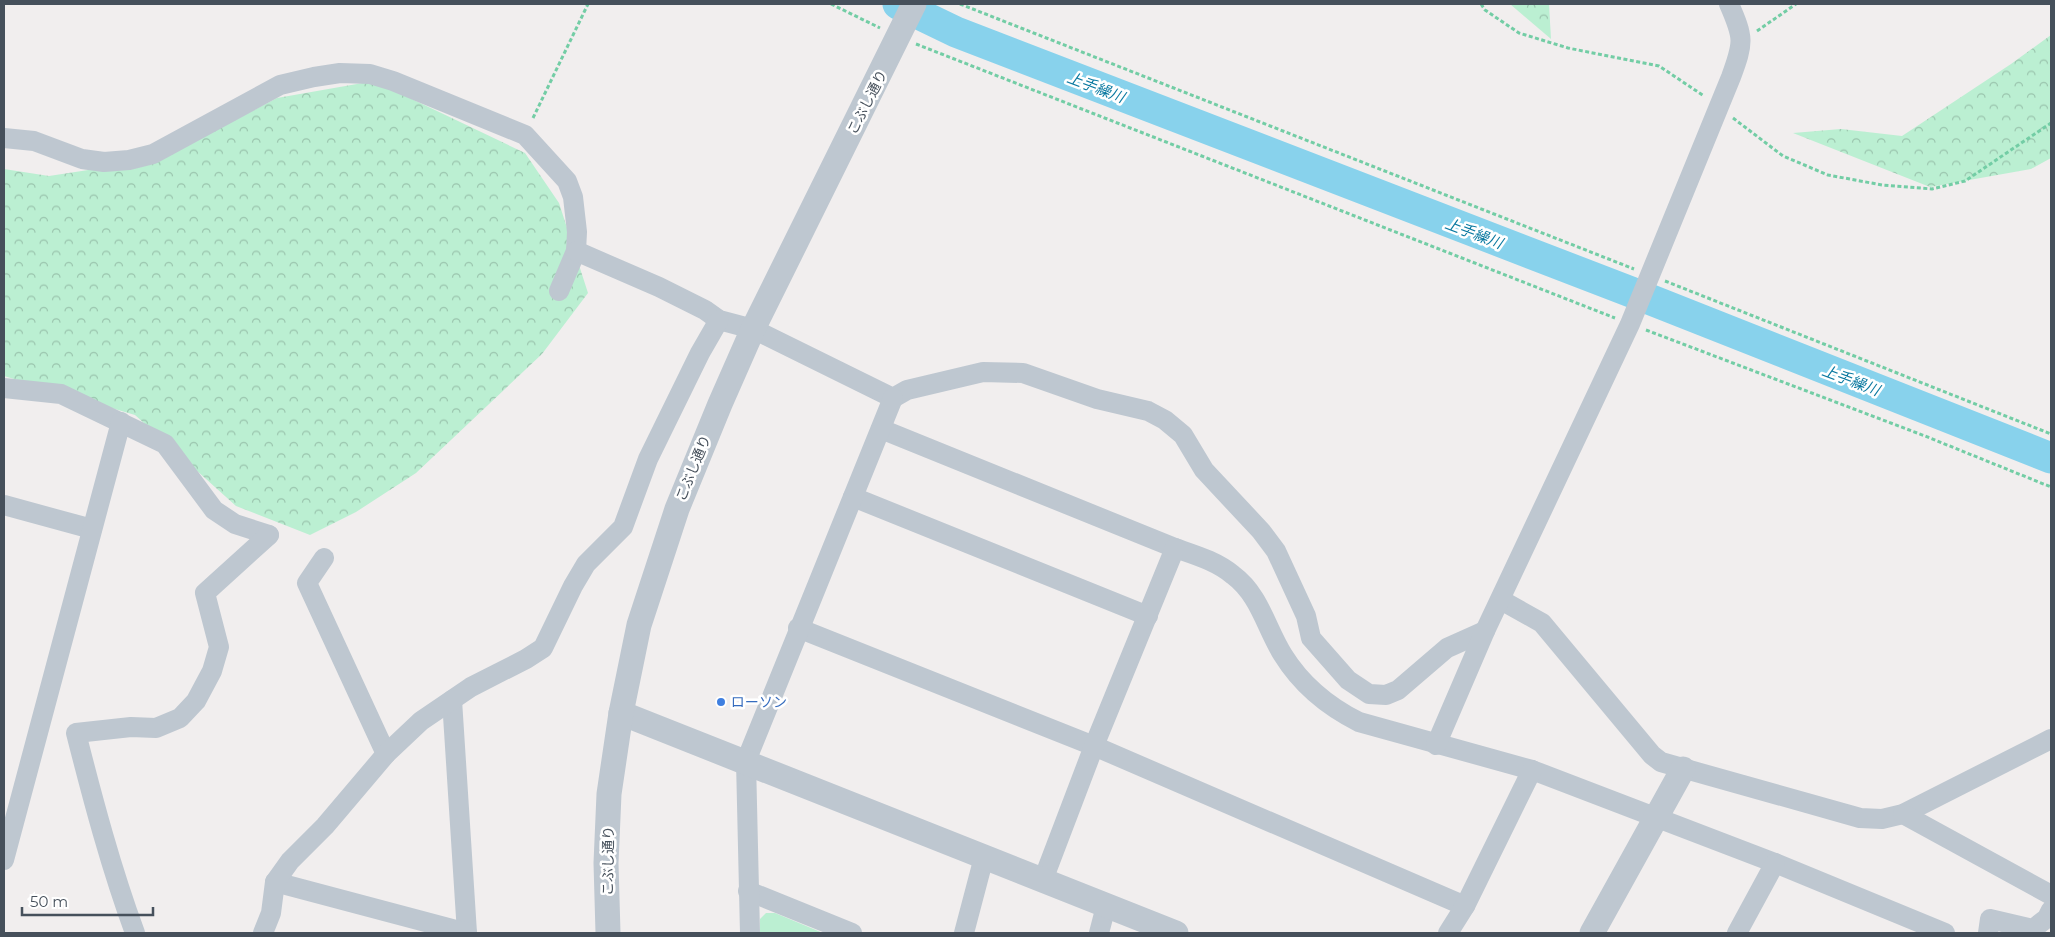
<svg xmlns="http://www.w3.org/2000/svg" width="2055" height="937" font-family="Montserrat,'Noto Sans JP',sans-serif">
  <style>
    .forest { fill: url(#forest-crowns) }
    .park { fill: #bbefd2 }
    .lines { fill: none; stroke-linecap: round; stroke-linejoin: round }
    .river { stroke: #88d2ec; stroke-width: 31 }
    .path { stroke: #73cda5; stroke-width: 3; stroke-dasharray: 4 2.5; stroke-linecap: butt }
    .minor { stroke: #bec7d0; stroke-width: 20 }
    .tertiary { stroke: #bec7d0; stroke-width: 25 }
    .shop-dot { fill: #3f7fe0; stroke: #fff; stroke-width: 2 }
    .labels { text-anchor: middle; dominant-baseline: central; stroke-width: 5; stroke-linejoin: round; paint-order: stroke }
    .street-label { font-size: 14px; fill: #46505b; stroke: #fff }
    .shop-label { font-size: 14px; fill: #366cbe; stroke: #fff; text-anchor: start }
    .water-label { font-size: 15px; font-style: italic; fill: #0c7aa1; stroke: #fff }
  </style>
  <defs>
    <pattern id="forest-crowns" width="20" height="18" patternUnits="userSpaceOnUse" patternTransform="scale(1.25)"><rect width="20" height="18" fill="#bbefd2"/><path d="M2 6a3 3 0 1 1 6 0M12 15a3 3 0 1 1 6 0" fill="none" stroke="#9ac4ad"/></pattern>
  </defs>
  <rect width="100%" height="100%" fill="#f1eeee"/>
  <g class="forest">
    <polygon points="1510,4 1549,4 1551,39"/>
    <polygon points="2051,35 2051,158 2031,169 1930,187 1793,133 1841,129 1902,136 2011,64"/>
    <polygon points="374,81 525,153 559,203 588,293 542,354 416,473 356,512 310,535 236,506 135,415 4,376 4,169 49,176 160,159 277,98"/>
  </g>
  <polygon class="park" points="766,913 775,913 823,933 760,933 760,919"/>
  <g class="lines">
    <polyline class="river" points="898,4 956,32 1631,292 2051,458"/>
    <g class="path">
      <polyline points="831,4 880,28"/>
      <polyline points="960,4 1634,269"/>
      <polyline points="1481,4 1485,10 1519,33 1568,48 1659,66 1704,96"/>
      <polyline points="1757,31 1796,4"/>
      <polyline points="916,44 1615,318"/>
      <polyline points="533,118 588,4"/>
      <polyline points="1733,118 1783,156 1828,175 1882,185 1932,189 1965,181 2051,123"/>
      <polyline points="1665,281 2051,434"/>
      <polyline points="1646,330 1925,436 2051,487"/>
    </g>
    <g class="minor">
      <polyline points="4,138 34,141 82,159 104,162 129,160 153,154 280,85 314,77 340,73 370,74 393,81 525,135 567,181 573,197 577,232 576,251 559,291"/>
      <polyline points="576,251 659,287 705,310 719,320 753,329 893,398 907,390 983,372 1023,373 1097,399 1148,411 1165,420 1183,435 1204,470 1261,531 1276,551 1306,616 1311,638 1348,680 1369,694 1386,695 1398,690 1447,648 1485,631"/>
      <polyline points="4,388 61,394 165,444 214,510 235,524 269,535"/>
      <path d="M881,429L1175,548C1195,555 1216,561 1233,575C1260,595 1266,628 1283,655C1301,684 1329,707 1359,722L1532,770L1775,863L1945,933"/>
      <polyline points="853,497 1148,616"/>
      <polyline points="4,505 92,529"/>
      <polyline points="324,558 307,583 386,754"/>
      <polyline points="1501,600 1542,623 1652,755 1661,762 1860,818 1882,819 1903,814 2051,739"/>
      <polyline points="798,628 1094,746 1465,906"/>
      <polyline points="452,700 467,933"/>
      <path d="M1436,745L1485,631L1630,324L1731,77C1744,42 1744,38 1729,4"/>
      <polyline points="1903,814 2051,895"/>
      <polyline points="4,860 121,422"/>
      <polyline points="1043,880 1094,746 1175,548"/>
      <polyline points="275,882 467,933"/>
      <polyline points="748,891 852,933"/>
      <path d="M135,933C111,868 93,800 76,733L131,727L156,728L180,718L196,701L212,671L219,647L205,593L269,535"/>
      <polyline points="263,933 271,913 275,882 290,861 325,826 386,754 421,721 471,687 526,659 543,648 573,586 586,564 623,527 648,459 700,353 719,320"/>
      <polyline points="750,933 746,761 893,398"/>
      <polyline points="964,933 984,857"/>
      <polyline points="1099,933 1106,906"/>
      <polyline points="1448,933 1465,906 1532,770"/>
      <polyline points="1737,933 1775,863"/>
      <polyline points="1988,933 1990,919 2033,929 2047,918 2051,910"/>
    </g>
    <g class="tertiary">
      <polyline points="621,713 1176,933"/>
      <polyline points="608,933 606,863 609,794 621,713 639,625 677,509 720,404 753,329 914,4"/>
      <polyline points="1592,933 1683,769"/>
    </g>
  </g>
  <circle class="shop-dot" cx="721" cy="702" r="5"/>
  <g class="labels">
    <g class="street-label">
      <text transform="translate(867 102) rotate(-63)">こぶし通り</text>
      <text transform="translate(693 468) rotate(-68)">こぶし通り</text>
      <text transform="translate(608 861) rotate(-89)">こぶし通り</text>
    </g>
    <g class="shop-label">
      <text x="731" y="702">ローソン</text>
    </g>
    <g class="water-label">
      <text transform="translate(1096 87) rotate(21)">上手繰川</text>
      <text transform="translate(1474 233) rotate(21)">上手繰川</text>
      <text transform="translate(1851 380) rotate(21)">上手繰川</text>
    </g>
  </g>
  <rect width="2055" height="937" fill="none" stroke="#46505b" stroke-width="10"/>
  <path d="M22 907v8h131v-8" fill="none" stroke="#46505b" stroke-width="2.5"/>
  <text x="30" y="907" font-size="15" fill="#46505b" stroke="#ffffff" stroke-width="4" paint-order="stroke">50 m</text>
</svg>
